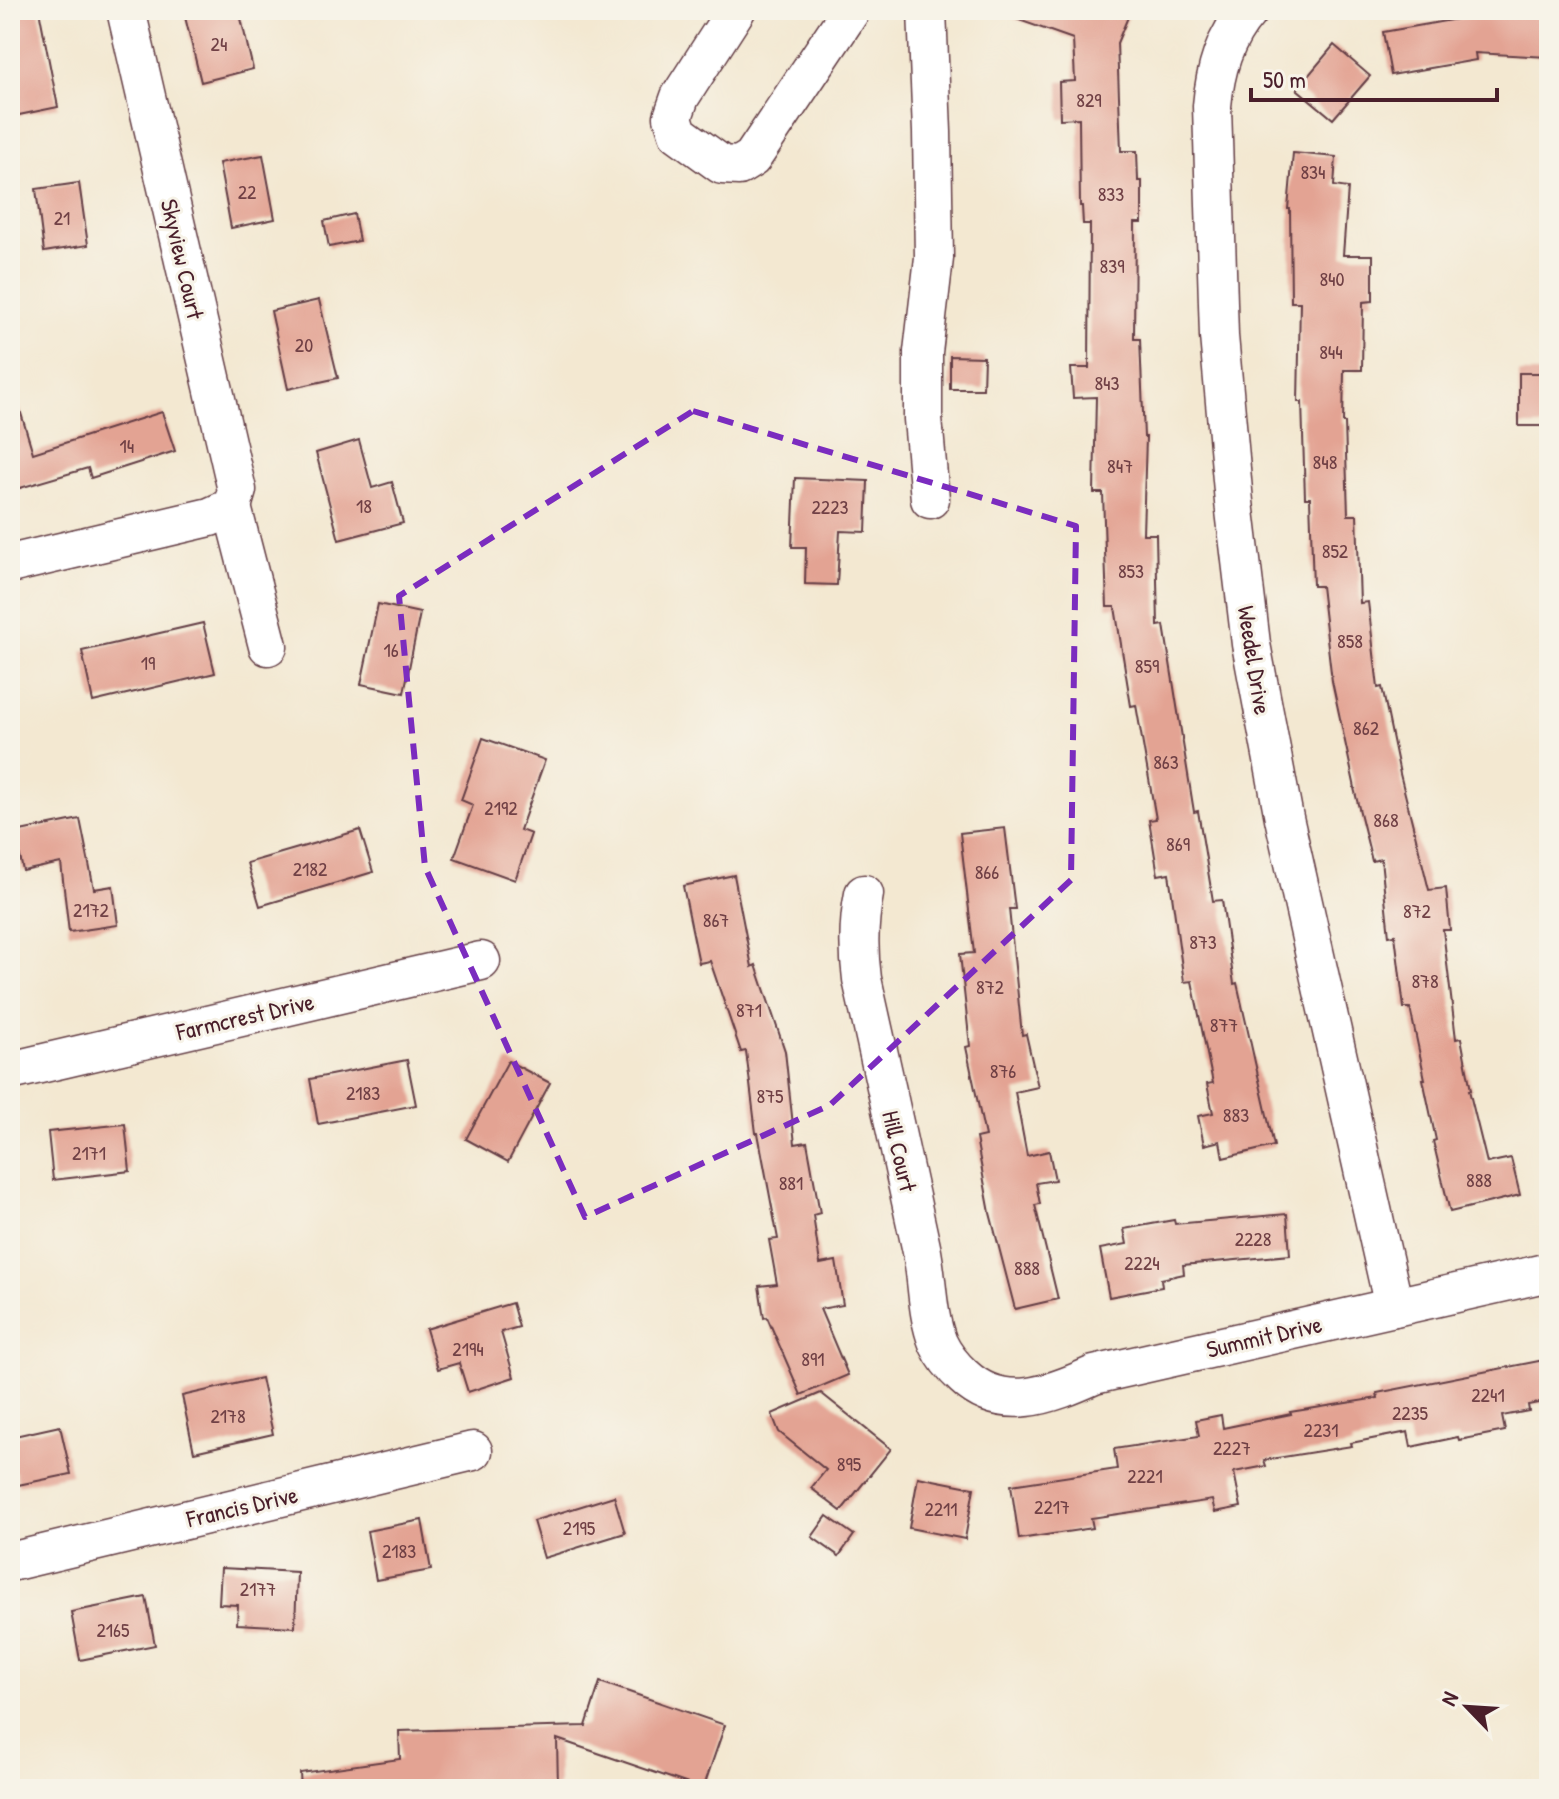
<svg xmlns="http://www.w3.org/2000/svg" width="1559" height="1799" font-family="'Patrick Hand',sans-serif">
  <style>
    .building { fill: #e3a393 }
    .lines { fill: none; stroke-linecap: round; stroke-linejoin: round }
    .minor-casing { stroke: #633d44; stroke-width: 41 }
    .minor { stroke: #fff; stroke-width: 38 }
    .marked { fill: none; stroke: #7b2cbf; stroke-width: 6; stroke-dasharray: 16 10; stroke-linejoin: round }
    .labels { text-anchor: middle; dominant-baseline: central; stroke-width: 6; stroke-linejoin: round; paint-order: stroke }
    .number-label { font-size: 20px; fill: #704045 }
    .street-label { font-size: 24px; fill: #4a1f2b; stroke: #f7f3e8 }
  </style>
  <rect width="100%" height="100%" fill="#f7f3e8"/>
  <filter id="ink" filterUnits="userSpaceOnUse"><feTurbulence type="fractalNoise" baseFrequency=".0125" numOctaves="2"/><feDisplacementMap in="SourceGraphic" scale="16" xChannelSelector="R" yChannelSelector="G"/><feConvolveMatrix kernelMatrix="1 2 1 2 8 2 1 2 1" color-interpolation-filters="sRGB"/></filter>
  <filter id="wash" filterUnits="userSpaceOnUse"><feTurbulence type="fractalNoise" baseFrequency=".006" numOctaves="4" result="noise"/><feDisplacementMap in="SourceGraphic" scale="32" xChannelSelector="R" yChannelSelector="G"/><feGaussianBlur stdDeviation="1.8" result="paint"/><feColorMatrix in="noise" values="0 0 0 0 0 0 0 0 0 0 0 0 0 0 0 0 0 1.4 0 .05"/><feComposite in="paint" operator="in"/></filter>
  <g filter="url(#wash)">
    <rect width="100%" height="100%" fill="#f3e8d1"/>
    <g id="blocks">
      <g class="building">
        <polygon points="10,10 39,10 58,107 14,116 10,95"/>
        <polygon points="211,10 239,10 253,69 201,82 185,17"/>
        <polygon points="1002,10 1131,10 1117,43 1121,151 1137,151 1138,181 1142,181 1142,223 1135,223 1134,339 1140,339 1144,437 1146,437 1143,534 1156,534 1158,626 1164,625 1194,812 1198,811 1213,901 1222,900 1234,984 1237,983 1274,1146 1223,1158 1220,1141 1204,1145 1198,1116 1213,1113 1207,1084 1213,1083 1192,981 1184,982 1169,873 1158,875 1149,820 1156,819 1136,705 1131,706 1115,607 1107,607 1103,493 1094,493 1096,397 1073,398 1071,368 1089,368 1090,224 1083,224 1082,206 1080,206 1079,118 1060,119 1059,82 1075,81 1073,39 1002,14"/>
        <polygon points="1508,10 1549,10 1549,57 1475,53 1476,60 1391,75 1383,32"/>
        <polygon points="1334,45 1370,76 1333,119 1297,89"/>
        <polygon points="1293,153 1336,157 1334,186 1348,188 1343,255 1373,255 1373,301 1363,302 1362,370 1344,370 1343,423 1345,423 1348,515 1357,515 1360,603 1368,602 1378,688 1382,687 1400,774 1429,890 1446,888 1450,930 1443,930 1456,1039 1461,1038 1471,1090 1469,1090 1487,1163 1511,1158 1520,1195 1450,1212 1433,1141 1436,1140 1423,1079 1425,1079 1410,1008 1404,1008 1395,935 1389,936 1381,859 1372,861 1354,788 1355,788 1332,681 1321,586 1313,586 1310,498 1305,498 1302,402 1298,402 1300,302 1291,302 1290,209 1288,209"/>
        <polygon points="263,155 275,219 231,228 219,163"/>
        <polygon points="79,183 88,245 44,252 36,189"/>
        <polygon points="354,214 359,241 329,247 324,221"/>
        <polygon points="319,300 338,378 288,389 271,311"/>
        <polygon points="950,356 984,357 983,389 950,389"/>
        <rect x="1519" y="373" width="30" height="53"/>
        <polygon points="17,400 33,453 162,412 175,451 91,478 88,468 10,491 10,401"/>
        <polygon points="359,440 372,488 392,482 403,523 339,540 316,453"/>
        <polygon points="795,478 868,481 866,532 840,531 837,585 805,584 806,547 792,547"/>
        <polygon points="378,604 420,613 404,693 361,684"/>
        <polygon points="203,623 215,673 93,702 82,651"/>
        <polygon points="483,738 545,760 520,830 531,834 515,880 454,858 473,805 461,800"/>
        <polygon points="80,819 94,889 113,886 118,925 69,932 61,863 23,871 15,832"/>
        <polygon points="1005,828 1015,909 1009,909 1022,1035 1026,1034 1038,1087 1015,1092 1027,1156 1049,1151 1055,1180 1036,1183 1040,1204 1035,1205 1058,1299 1015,1309 990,1213 976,1138 985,1136 966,1047 970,1046 960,954 974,953 960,833"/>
        <polygon points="360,830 373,872 260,906 247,863"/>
        <polygon points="734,875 752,967 756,965 785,1051 795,1144 807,1142 820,1213 813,1215 820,1264 836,1261 843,1305 820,1309 848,1375 801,1395 767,1317 764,1318 759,1286 777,1284 769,1240 778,1239 758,1133 756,1133 746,1051 741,1052 710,961 699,963 683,886"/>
        <polygon points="407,1060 416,1105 318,1124 310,1079"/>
        <polygon points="508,1061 550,1083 508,1162 466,1139"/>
        <polygon points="125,1124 130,1171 53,1180 48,1132"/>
        <polygon points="1287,1214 1290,1255 1183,1265 1184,1274 1161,1279 1162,1287 1109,1297 1100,1249 1127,1244 1124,1229 1174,1220 1175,1224"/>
        <polygon points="512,1303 519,1327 501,1332 514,1377 468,1392 459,1363 438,1369 426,1329"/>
        <polygon points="1549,1359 1549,1401 1528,1405 1529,1411 1502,1416 1505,1431 1459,1440 1458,1437 1411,1447 1408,1432 1351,1443 1352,1446 1264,1460 1266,1466 1234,1472 1241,1507 1215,1512 1212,1500 1091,1518 1093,1528 1019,1539 1011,1485 1117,1469 1114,1449 1199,1436 1196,1420 1221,1415 1223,1428 1291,1414 1290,1412 1378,1398 1377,1393"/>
        <polygon points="261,1378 273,1434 194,1452 182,1396"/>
        <polygon points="821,1393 891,1449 841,1511 811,1488 826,1470 779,1432 772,1414"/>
        <polygon points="60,1426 71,1474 18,1485 16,1472 10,1473 10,1437"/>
        <polygon points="918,1477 974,1488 965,1539 909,1528"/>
        <polygon points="614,1496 625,1533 544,1558 533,1521"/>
        <polygon points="827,1516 854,1535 839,1556 812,1537"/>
        <polygon points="422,1520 431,1570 376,1580 367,1531"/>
        <polygon points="221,1568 297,1572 295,1627 237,1624 238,1605 219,1604"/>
        <polygon points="146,1597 155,1645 80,1660 71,1612"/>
        <polygon points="600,1682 725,1725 703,1789 557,1739 558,1787 478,1789 301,1789 300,1773 400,1759 399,1731 586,1726"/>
      </g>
    </g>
  </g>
  <g filter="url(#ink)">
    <use href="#blocks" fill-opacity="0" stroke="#633d44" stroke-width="2"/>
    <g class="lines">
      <g class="minor-casing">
        <g id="minor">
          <polyline points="736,10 680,97 673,117 678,133 722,165 739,166 752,158 851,10"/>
          <polyline points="927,10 932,132 934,258 923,352 923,419 930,499"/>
          <path d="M1249,10C1224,38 1215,71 1212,106L1219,336L1234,502L1251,644L1284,818L1394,1307"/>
          <polyline points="232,507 268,646"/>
          <polyline points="10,564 210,517 232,507 237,490 126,10"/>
          <path d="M864,894C858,924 858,950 862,979C882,1068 902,1158 921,1247C928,1278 926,1313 938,1343C944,1356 953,1367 964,1377C1003,1414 1052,1394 1094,1375L1549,1272"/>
          <polyline points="10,1071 481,961"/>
          <polyline points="10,1562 473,1451"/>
        </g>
      </g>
      <use href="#minor" class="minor"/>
    </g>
  </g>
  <path class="marked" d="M693,411L1076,526L1071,880L830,1105L585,1217L425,867L399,596Z"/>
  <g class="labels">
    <g class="number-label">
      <text x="219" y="43">24</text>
      <text x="1089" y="99">829</text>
      <text x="1313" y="171">834</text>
      <text x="247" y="191">22</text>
      <text x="1111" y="193">833</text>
      <text x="62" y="217">21</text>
      <text x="1112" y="265">839</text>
      <text x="1332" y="278">840</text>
      <text x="304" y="344">20</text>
      <text x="1331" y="351">844</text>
      <text x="1107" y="382">843</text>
      <text x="127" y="445">14</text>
      <text x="1325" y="461">848</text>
      <text x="1120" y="465">847</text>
      <text x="364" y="505">18</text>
      <text x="830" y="506">2223</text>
      <text x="1335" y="550">852</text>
      <text x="1131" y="570">853</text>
      <text x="1350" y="640">858</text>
      <text x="391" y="649">16</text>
      <text x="148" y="662">19</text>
      <text x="1147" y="665">859</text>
      <text x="1366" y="727">862</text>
      <text x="1166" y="761">863</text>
      <text x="501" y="807">2192</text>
      <text x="1386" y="819">868</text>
      <text x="1178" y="843">869</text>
      <text x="310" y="868">2182</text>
      <text x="987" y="871">866</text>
      <text x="91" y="909">2172</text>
      <text x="1417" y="910">872</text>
      <text x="716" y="919">867</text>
      <text x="1203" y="941">873</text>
      <text x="1425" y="980">878</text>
      <text x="990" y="986">872</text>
      <text x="749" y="1009">871</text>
      <text x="1224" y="1024">877</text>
      <text x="1003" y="1070">876</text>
      <text x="363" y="1092">2183</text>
      <text x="770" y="1095">875</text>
      <text x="1236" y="1114">883</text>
      <text x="89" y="1152">2171</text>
      <text x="1479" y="1179">888</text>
      <text x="791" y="1182">881</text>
      <text x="1253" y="1238">2228</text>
      <text x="1142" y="1262">2224</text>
      <text x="1027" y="1267">888</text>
      <text x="468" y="1348">2194</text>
      <text x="813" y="1358">891</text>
      <text x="1488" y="1394">2241</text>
      <text x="1410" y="1412">2235</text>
      <text x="228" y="1415">2178</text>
      <text x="1321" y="1429">2231</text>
      <text x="1232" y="1447">2227</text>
      <text x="849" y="1463">895</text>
      <text x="1145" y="1475">2221</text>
      <text x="1052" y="1506">2217</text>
      <text x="941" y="1508">2211</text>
      <text x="579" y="1527">2195</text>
      <text x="399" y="1550">2183</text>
      <text x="258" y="1588">2177</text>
      <text x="113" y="1629">2165</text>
    </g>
    <g class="street-label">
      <text transform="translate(183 259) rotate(77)">Skyview Court</text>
      <text transform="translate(1255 660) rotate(81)">Weedel Drive</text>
      <text transform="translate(245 1016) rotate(-13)">Farmcrest Drive</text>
      <text transform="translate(900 1151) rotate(77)">Hill Court</text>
      <text transform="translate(1264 1336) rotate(-13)">Summit Drive</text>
      <text transform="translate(242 1506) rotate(-13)">Francis Drive</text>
    </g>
  </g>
  <rect width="1559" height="1799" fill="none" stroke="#f7f3e8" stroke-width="40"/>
  <g transform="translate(1467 1707) rotate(295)" stroke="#f7f3e8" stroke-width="6" paint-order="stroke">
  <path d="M0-6L14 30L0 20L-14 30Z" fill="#4a1f2b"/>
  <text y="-12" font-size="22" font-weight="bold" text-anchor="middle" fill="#4a1f2b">N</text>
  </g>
  <path d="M1251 88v12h246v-12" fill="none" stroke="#4a1f2b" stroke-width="4"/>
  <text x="1263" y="88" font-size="24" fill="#4a1f2b" stroke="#f7f3e8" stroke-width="6" paint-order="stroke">50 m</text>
</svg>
